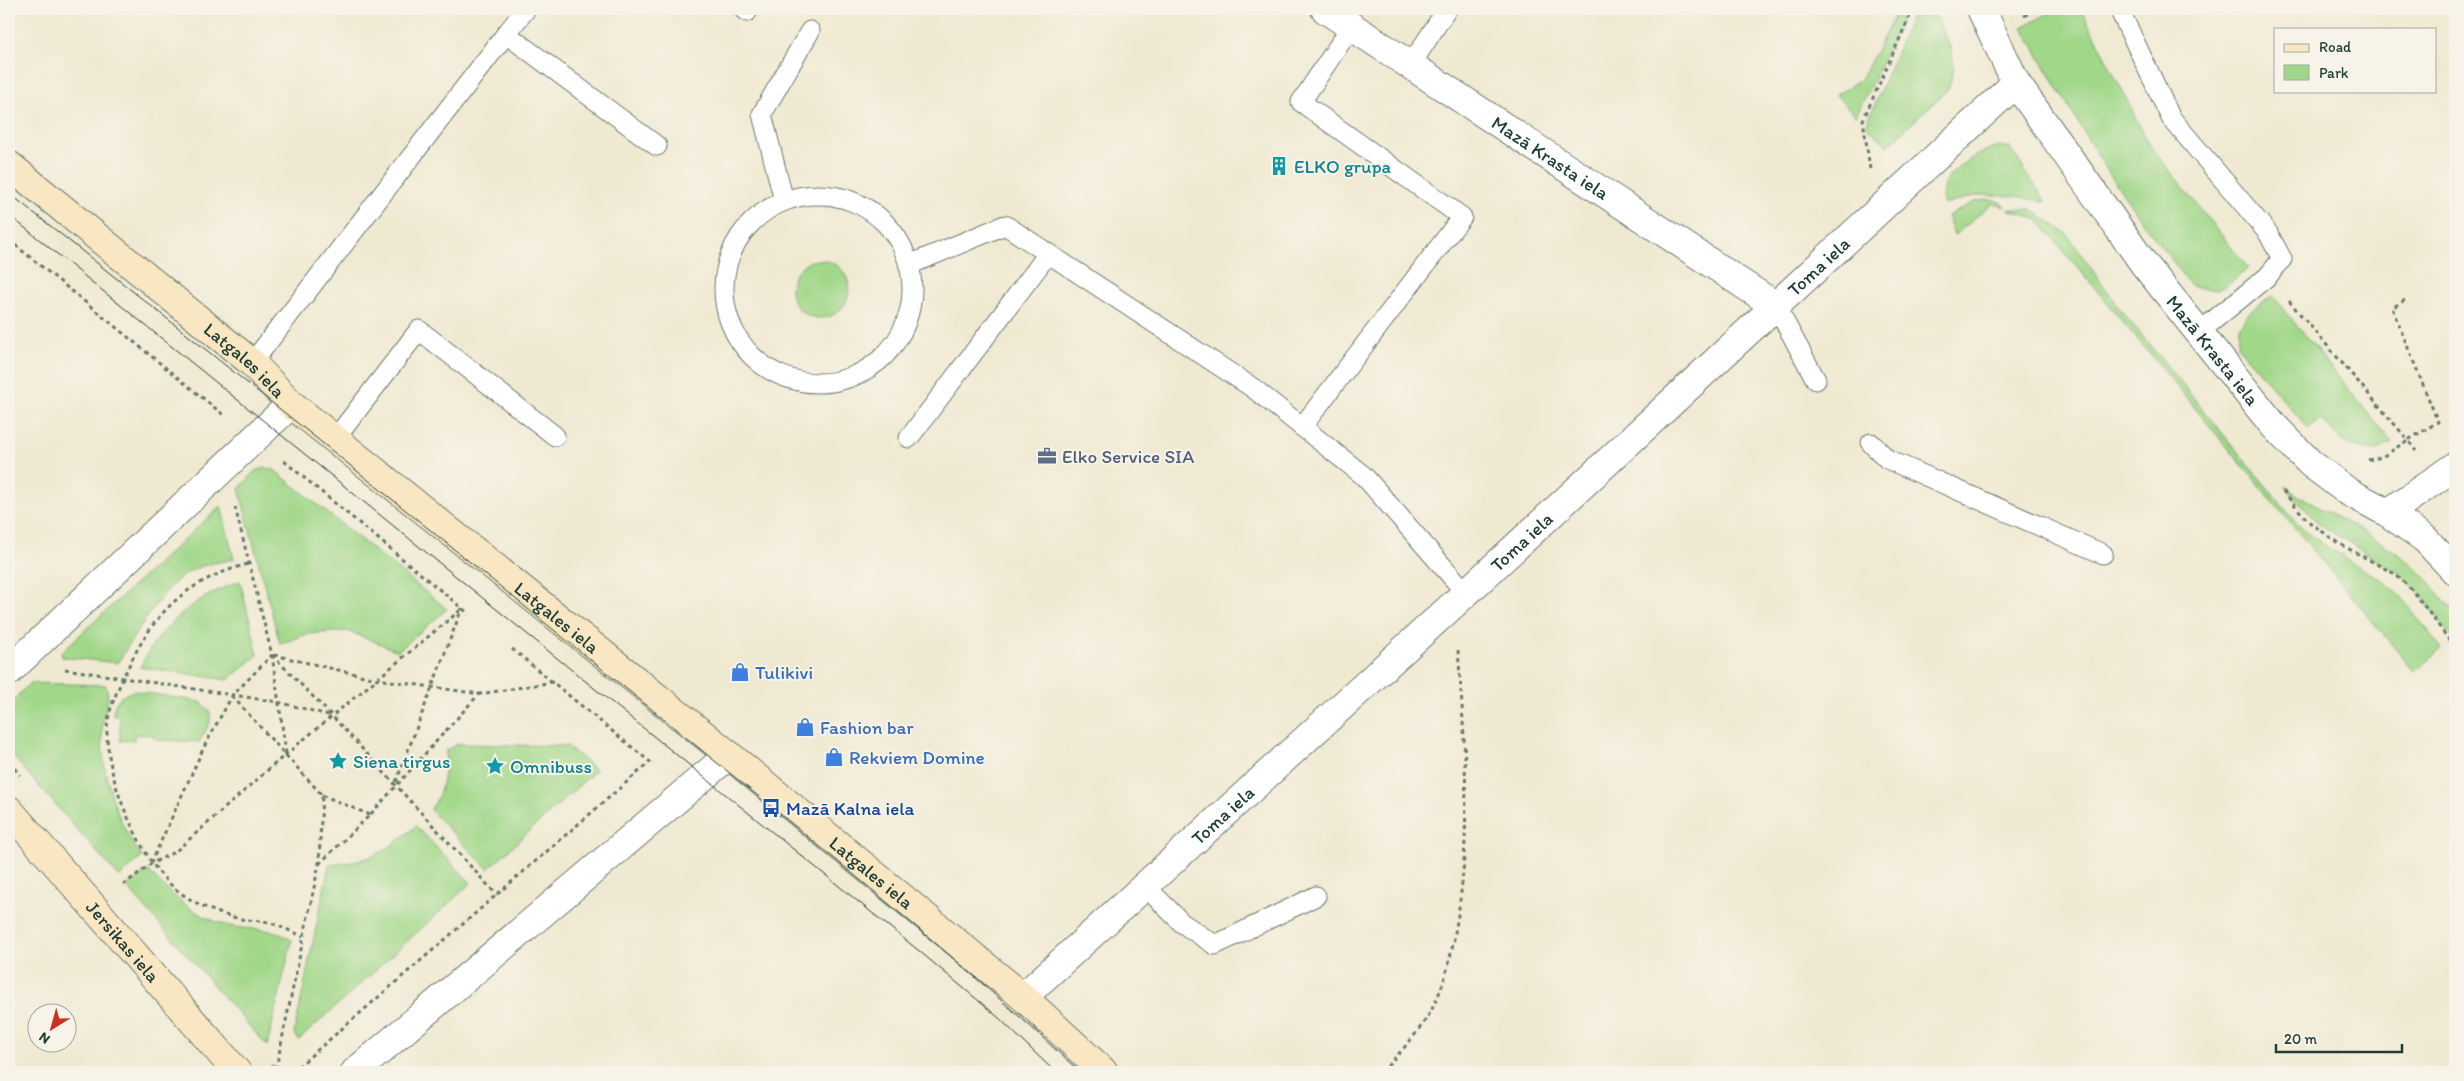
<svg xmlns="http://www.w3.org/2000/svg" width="2464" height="1081" font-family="Itim,sans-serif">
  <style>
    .green { fill: #a0d788; stroke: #608a5e }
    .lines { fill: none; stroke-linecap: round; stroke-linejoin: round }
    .lane-casing { stroke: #68796b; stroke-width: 21 }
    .street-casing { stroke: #68796b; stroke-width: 30 }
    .secondary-casing { stroke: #68796b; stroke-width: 30 }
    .path { stroke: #68796b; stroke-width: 3; stroke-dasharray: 4 4; stroke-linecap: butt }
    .lane { stroke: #fff; stroke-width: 19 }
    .street { stroke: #fff; stroke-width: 28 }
    .secondary { stroke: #f9e7c3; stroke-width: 28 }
    .tram { stroke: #1f3d34; stroke-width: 1 }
    .labels { text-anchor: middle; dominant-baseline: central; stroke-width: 4; stroke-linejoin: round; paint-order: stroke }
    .street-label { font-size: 19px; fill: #1f3d34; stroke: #f7f3e8 }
    .culture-label { font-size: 19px; fill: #0d838f; stroke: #f7f3e8; text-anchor: start }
    .service-label { font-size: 19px; fill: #4e5e75; stroke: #f7f3e8; text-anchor: start }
    .shop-label { font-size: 19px; fill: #366cbe; stroke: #f7f3e8; text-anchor: start }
    .transit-label { font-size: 19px; fill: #164399; stroke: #f7f3e8; text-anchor: start }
  </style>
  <rect width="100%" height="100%" fill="#f7f3e8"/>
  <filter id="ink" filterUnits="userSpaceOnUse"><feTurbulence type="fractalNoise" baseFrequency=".02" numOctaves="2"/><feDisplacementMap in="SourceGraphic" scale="10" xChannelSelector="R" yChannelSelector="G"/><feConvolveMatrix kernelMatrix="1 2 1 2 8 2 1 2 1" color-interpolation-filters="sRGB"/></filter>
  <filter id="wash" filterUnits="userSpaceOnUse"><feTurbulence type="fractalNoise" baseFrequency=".0096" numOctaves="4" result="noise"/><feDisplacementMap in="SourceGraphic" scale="20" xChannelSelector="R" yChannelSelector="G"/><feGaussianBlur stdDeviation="1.12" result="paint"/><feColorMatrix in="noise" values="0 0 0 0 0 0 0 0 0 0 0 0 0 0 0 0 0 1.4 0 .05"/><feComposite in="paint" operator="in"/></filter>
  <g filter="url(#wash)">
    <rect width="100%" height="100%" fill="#f0e9d2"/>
    <g class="green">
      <polygon points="1898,9 1904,9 1897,31 1856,116 1836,95 1862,78"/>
      <polygon points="1914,9 1932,9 1951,49 1954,67 1949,88 1888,146 1866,126"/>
      <path d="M2057,9H2081L2150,146L2248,268C2232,283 2218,296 2195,287C2187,284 2180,271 2175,264C2115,192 2070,108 2022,27Z"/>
      <path d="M1999,146L2010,148L2046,202L2015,196L1978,195L1944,205C1943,197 1941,188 1946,181C1956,165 1982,151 1999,146Z"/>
      <polygon points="1991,199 2000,202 2005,207 1992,203 1954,236 1948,216 1974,202"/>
      <polygon points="2008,209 2031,209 2066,233 2124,314 2295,521 2314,538 2355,565 2381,579 2399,594 2442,649 2414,671 2038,220"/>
      <circle cx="820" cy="289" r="29"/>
      <polygon points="2273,296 2392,443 2374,451 2349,445 2335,435 2322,419 2309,429 2238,347 2239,326 2251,310"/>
      <polygon points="265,468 273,469 447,609 398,651 348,631 307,634 280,644 239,489 255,471"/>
      <path d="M2284,486C2337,523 2402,542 2441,596C2445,602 2452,608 2455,615C2457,620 2455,631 2455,637L2453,639L2417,590L2401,574L2319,524Z"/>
      <path d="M221,506L234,559C220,562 205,564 192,570C165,583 133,637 118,663L62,657L61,652Z"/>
      <path d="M240,581L258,655L228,680L140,667C164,622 193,599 240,581Z"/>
      <path d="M30,683L105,685C113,700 102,714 102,730C101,773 116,822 142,857L119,877L9,752V704Z"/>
      <path d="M134,691L201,702L210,712V723L199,742L157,740L151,735L135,734L134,740L120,741V717L113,716C113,702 120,695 134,691Z"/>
      <path d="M458,744L567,746L596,770L488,869L430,810C444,793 444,771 446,750Z"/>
      <path d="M416,826L471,883L299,1040L294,1034L329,865C372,861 384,853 416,826Z"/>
      <path d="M148,870C169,894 195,916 226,925C252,932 264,924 292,940L267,1046L127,887Z"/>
    </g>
  </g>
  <g filter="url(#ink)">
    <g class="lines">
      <g class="lane-casing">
        <g id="lane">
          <polyline points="743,9 747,12"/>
          <polyline points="2119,9 2171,118 2268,233 2282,259 2268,276 2198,333"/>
          <polyline points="506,34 526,9"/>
          <polyline points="1410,66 1447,9"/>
          <circle cx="818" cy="289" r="94"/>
          <polyline points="784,201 762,114 810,31"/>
          <polyline points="909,265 1005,225 1253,388 1364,476 1466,593"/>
          <polyline points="1776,306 1816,380"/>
          <polyline points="252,363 506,34 657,146"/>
          <polyline points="1302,427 1462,217 1301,102 1351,27"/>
          <polyline points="909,438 1048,254"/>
          <polyline points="335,439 419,330 555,436"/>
          <polyline points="1871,443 1887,459 2103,554"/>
          <polyline points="1144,885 1182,923 1215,945 1316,896"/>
        </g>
      </g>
      <g class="street-casing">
        <g id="street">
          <path id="s1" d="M1325,9L1776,306"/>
          <path id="s2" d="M1981,9L2016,83L2144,264L2274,426L2310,463L2347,491L2388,513L2425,539L2455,571"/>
          <polyline points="2388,513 2455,466"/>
          <polyline points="9,671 291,404"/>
          <path id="s3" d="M1023,997L1466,593L2016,83"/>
          <polyline points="355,1072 729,755"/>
        </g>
      </g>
      <g class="secondary-casing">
        <g id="secondary">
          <path id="s4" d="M9,165L252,363L291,404L729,755L1023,997L1104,1072"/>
          <path id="s5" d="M9,810L237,1072"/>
        </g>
      </g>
      <g class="path">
        <polyline points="2024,16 2039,9"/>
        <polyline points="1870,169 1863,120 1913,9"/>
        <polyline points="9,240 226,417"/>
        <polyline points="2289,301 2408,440 2438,422 2392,308 2405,300"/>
        <polyline points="2368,460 2382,457 2408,440 2416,451"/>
        <polyline points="284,461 469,614"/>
        <polyline points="2283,491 2308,521 2338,543 2395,574 2414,592 2455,648"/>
        <polyline points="235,507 272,655 286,753"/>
        <path d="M248,564C182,582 152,615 124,676C115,696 106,714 107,737C109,768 118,797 131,824C142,847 152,867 170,884C189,902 216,914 241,919C251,921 262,920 271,923C282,927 292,932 303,936"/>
        <polyline points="272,655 332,716 497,895"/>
        <polyline points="274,655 377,679 480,694 553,682"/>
        <polyline points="65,669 278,702 332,716"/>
        <polyline points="232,696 322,795 319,864 276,1068 272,1064"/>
        <polyline points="9,762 20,775"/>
        <polyline points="396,782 462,608"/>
        <polyline points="322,795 370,815"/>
        <polyline points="151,863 204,747 232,696 272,655"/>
        <polyline points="319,864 370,815 479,694"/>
        <polyline points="123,885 151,864 176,851 286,754 463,608"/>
        <polyline points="292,1072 650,762 511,648"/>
        <path d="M1382,1072C1400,1052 1421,1031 1433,1007C1446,981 1451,955 1456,927C1472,835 1465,742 1458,650"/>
      </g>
      <use href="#lane" class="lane"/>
      <use href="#street" class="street"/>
      <use href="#secondary" class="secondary"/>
      <g class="tram">
        <path d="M9,193C224,363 437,535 650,708C795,827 944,944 1080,1072"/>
        <polyline points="9,215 918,950 998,1017 1055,1072"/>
      </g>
    </g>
  </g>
  <defs>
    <g id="building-bare" transform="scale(1.5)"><path d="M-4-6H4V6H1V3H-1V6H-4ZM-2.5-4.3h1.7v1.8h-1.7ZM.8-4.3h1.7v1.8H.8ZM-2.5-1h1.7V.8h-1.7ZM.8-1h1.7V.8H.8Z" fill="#0f9aa8" stroke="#f7f3e8" stroke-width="2.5" paint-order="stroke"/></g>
    <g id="office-bare" transform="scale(1.5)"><path d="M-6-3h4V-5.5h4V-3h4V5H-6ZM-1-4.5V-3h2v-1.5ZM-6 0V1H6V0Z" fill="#5c6f8a" stroke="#f7f3e8" stroke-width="2.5" paint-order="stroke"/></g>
    <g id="shop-bare" transform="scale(1.5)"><path d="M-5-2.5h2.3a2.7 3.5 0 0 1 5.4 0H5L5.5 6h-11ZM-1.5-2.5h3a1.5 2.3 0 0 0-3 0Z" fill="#3f7fe0" stroke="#f7f3e8" stroke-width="2.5" paint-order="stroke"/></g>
    <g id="sight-bare" transform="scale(1.5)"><path d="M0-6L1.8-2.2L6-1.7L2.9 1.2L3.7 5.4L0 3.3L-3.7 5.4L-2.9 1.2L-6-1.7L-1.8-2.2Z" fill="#0f9aa8" stroke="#f7f3e8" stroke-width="2.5" paint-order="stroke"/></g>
    <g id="bus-bare" transform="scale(1.5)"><path d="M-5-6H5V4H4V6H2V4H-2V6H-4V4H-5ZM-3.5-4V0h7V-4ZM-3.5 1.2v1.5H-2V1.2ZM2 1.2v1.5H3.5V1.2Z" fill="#1a4fb4" stroke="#f7f3e8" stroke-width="2.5" paint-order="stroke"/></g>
  </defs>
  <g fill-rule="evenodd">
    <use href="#building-bare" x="1279" y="166"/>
    <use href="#office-bare" x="1047" y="456"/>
    <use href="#shop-bare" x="740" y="672"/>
    <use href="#shop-bare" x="805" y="727"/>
    <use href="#shop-bare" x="834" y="757"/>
    <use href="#sight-bare" x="338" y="761"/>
    <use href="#sight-bare" x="495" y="766"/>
    <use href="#bus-bare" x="771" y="808"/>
  </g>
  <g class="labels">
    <g class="street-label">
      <text stroke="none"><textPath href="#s1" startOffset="270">Mazā Krasta iela</textPath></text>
      <text stroke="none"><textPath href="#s3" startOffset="1080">Toma iela</textPath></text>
      <text stroke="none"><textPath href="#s2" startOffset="414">Mazā Krasta iela</textPath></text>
      <text stroke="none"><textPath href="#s4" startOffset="306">Latgales iela</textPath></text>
      <text stroke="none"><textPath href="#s3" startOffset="675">Toma iela</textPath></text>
      <text stroke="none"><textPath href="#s4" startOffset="711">Latgales iela</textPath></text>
      <text stroke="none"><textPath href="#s3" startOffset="270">Toma iela</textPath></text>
      <text stroke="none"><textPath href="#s4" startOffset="1116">Latgales iela</textPath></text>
      <text stroke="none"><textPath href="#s5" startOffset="174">Jersikas iela</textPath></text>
    </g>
    <g class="culture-label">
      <text x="1294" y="166">ELKO grupa</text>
      <text x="353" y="761">Siena tirgus</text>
      <text x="510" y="766">Omnibuss</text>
    </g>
    <g class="service-label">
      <text x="1062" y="456">Elko Service SIA</text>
    </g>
    <g class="shop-label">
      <text x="755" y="672">Tulikivi</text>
      <text x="820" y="727">Fashion bar</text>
      <text x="849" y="757">Rekviem Domine</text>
    </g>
    <g class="transit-label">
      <text x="786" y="808">Mazā Kalna iela</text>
    </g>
  </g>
  <rect width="2464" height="1081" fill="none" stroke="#f7f3e8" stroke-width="30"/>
  <rect x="2274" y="28" width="162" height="65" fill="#f7f3e8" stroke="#a1aaa0"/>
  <rect x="2284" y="44" width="25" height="8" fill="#f9e7c3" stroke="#a1aaa0"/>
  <text x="2319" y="52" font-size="15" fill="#1f3d34">Road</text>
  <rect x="2284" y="65" width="25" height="15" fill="#a0d788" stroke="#a1aaa0"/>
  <text x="2319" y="78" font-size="15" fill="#1f3d34">Park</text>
  <g transform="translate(52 1028) rotate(217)"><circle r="24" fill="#f7f3e8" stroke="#a1aaa0"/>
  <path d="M0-4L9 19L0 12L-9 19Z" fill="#c8321e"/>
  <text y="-8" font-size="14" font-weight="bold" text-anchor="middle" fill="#1f3d34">N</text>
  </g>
  <path d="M2276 1044v8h126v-8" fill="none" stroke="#1f3d34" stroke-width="2.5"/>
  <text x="2284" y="1044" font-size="15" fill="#1f3d34" stroke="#f7f3e8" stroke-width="4" paint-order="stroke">20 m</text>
</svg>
